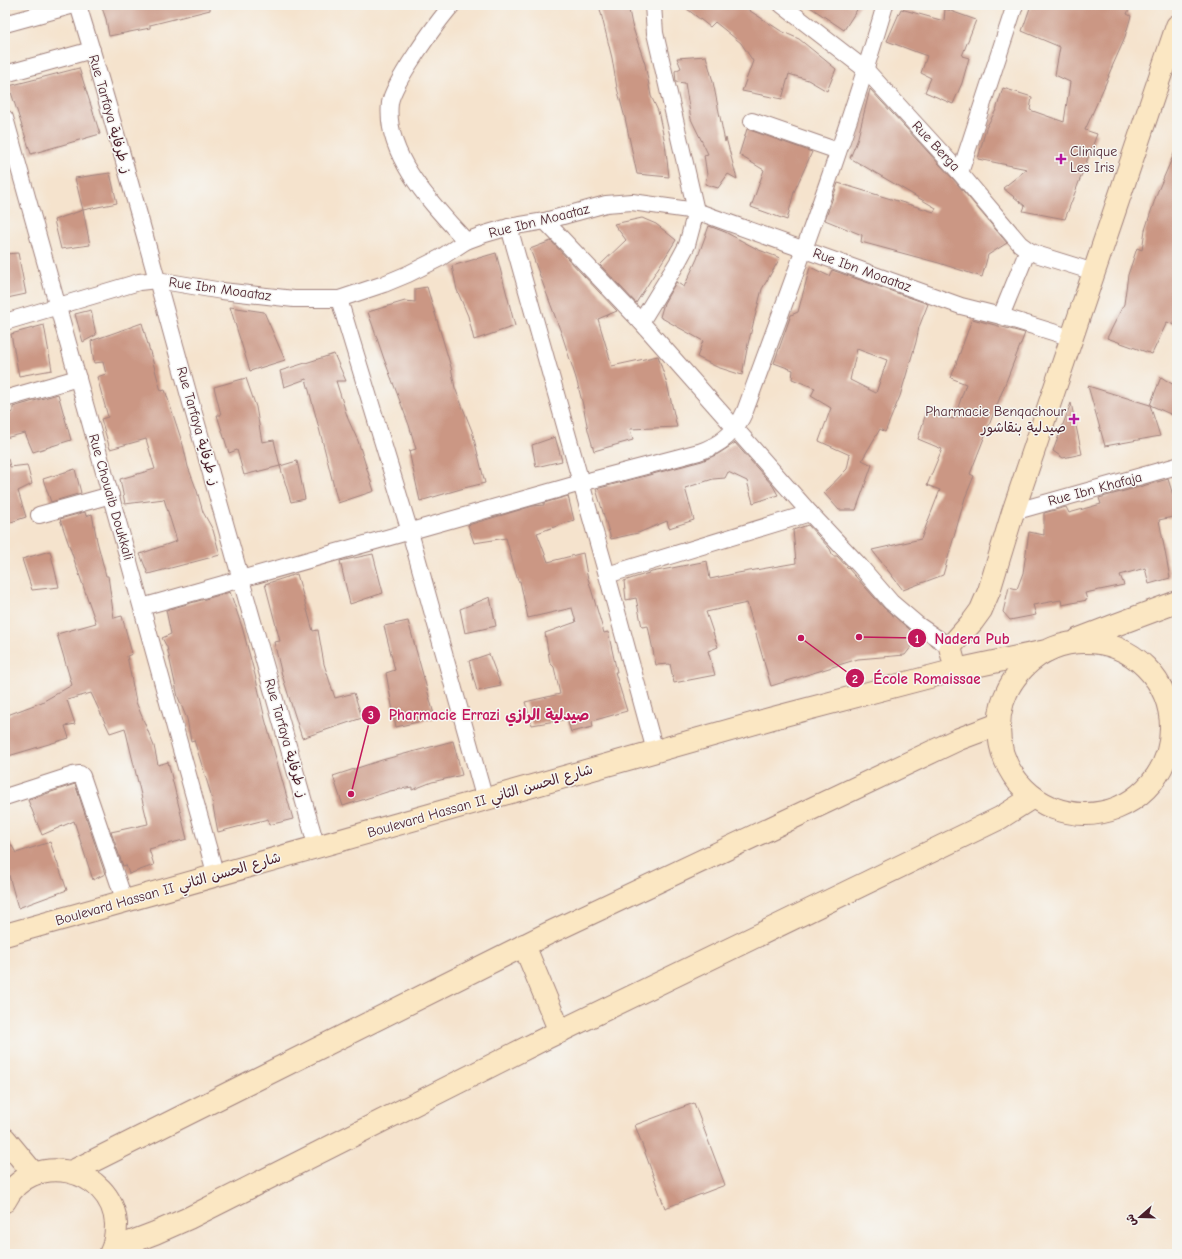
<svg xmlns="http://www.w3.org/2000/svg" width="1182" height="1259" font-family="'Comic Neue','Playpen Sans Arabic',sans-serif">
  <style>
    .building { fill: #cb9784; fill-rule: evenodd }
    .lines { fill: none; stroke-linecap: round; stroke-linejoin: round }
    .street-casing { stroke: #a0817c; stroke-width: 18 }
    .secondary-casing { stroke: #a0817c; stroke-width: 24 }
    .street { stroke: #fff; stroke-width: 16 }
    .secondary { stroke: #fbe7c3; stroke-width: 22 }
    .poi-dot { fill: #b5179e; stroke: #f6f6f2; stroke-width: 1.5 }
    .labels { text-anchor: middle; dominant-baseline: central; stroke-width: 3; stroke-linejoin: round; paint-order: stroke }
    .street-label { font-size: 14px; fill: #4a1f2b; stroke: #f6f6f2 }
    .poi-label { font-size: 14px; fill: #4a1f2b; stroke: #f6f6f2; text-anchor: start }
    .leader { fill: none; stroke: #c2185b; stroke-width: 1.5 }
    .callout-dot { fill: #c2185b; stroke: #f6f6f2; stroke-width: 1.5 }
    .mark-label { font-size: 12px; text-anchor: middle; font-weight: bold; fill: #fff }
    .callout-label { font-size: 15px; text-anchor: middle; font-weight: bold; fill: #c2185b; stroke: #f6f6f2; stroke-width: 3; stroke-linejoin: round; paint-order: stroke }
  </style>
  <rect width="100%" height="100%" fill="#f6f6f2"/>
  <filter id="ink" filterUnits="userSpaceOnUse"><feTurbulence type="fractalNoise" baseFrequency=".025" numOctaves="2"/><feDisplacementMap in="SourceGraphic" scale="8" xChannelSelector="R" yChannelSelector="G"/><feConvolveMatrix kernelMatrix="1 2 1 2 8 2 1 2 1" color-interpolation-filters="sRGB"/></filter>
  <filter id="wash" filterUnits="userSpaceOnUse"><feTurbulence type="fractalNoise" baseFrequency=".012" numOctaves="4" result="noise"/><feDisplacementMap in="SourceGraphic" scale="16" xChannelSelector="R" yChannelSelector="G"/><feGaussianBlur stdDeviation="0.9" result="paint"/><feColorMatrix in="noise" values="0 0 0 0 0 0 0 0 0 0 0 0 0 0 0 0 0 1.4 0 .05"/><feComposite in="paint" operator="in"/></filter>
  <g filter="url(#wash)">
    <rect width="100%" height="100%" fill="#f5e3cd"/>
    <g id="blocks">
      <g class="building">
        <polygon points="101,5 210,5 210,10 150,25 150,28 109,36 106,19"/>
        <polygon points="599,5 628,5 632,25 645,64 651,96 658,111 665,143 669,177 637,174 625,118 617,88 612,58"/>
        <polygon points="682,5 741,5 781,31 799,39 836,69 827,91 808,80 789,74 782,99 742,91 753,61 741,43 715,22 710,27"/>
        <polygon points="807,5 860,5 844,30"/>
        <polygon points="1031,5 1131,5 1127,14 1131,16 1124,40 1108,76 1109,76 1085,130 1097,134 1065,219 1023,211 1025,206 1003,188 1027,169 978,159 986,128 996,110 1003,88 1032,97 1030,110 1064,122 1070,82 1055,75 1060,47 1022,31"/>
        <polygon points="901,9 944,21 945,9 976,20 962,56 969,58 962,83 953,104 925,92 931,78 921,73 927,56 887,41"/>
        <polygon points="706,56 713,82 725,142 726,138 737,179 728,174 718,188 705,184 707,175 704,155 708,154 691,119 685,83 676,82 675,71 681,68 677,58"/>
        <polygon points="79,68 100,134 31,154 9,86"/>
        <polygon points="870,89 953,179 1007,243 988,255 982,277 939,263 861,242 862,235 825,220 838,183 934,212 936,208 850,158 857,141"/>
        <polygon points="747,129 812,152 794,192 787,220 751,207 764,170 739,155"/>
        <polygon points="1177,147 1177,317 1174,325 1167,322 1152,354 1107,338 1124,304 1128,275 1137,248 1142,250 1145,230 1157,193"/>
        <polygon points="110,173 117,203 83,210 75,178"/>
        <polygon points="83,210 90,245 61,249 54,220"/>
        <polygon points="642,218 656,224 676,240 636,303 600,265 626,240 614,224"/>
        <polygon points="709,226 725,232 759,250 780,258 762,289 748,344 742,375 717,367 697,357 703,341 660,317 664,303 676,282 684,287 697,259"/>
        <polygon points="551,241 617,311 598,319 612,366 658,356 667,384 677,427 630,429 633,440 594,451 588,430 583,405 576,378 562,335 530,249"/>
        <polygon points="18,253 26,294 7,298 5,290 5,254"/>
        <polygon points="496,253 515,326 474,340 468,316 457,290 452,266"/>
        <path d="M810,267L829,276L832,270L928,304L919,327L916,342L900,396L885,432L880,429L862,460L872,465L856,510H839L824,493L847,469L850,455L819,441L831,408L811,396L815,388L792,379L793,370L774,363L791,315L798,312ZM857,349L887,360L876,393L850,380Z"/>
        <polygon points="427,287 451,367 455,388 472,431 485,483 464,488 420,501 409,451 416,449 409,425 384,359 368,312 405,301 415,302 415,289"/>
        <polygon points="230,307 264,312 285,360 250,371"/>
        <polygon points="91,310 96,335 83,342 75,314"/>
        <polygon points="972,319 1025,333 970,474 974,476 965,498 943,575 903,590 872,550 921,539 940,490 927,485 942,449 918,439 926,413 954,419 966,384 951,378"/>
        <polygon points="142,323 161,391 165,390 183,445 188,467 197,491 203,512 213,530 220,555 148,574 140,554 177,541 164,499 125,504 120,479 155,469 146,439 110,449 101,419 108,417 97,377 106,374 103,362 94,363 91,341"/>
        <polygon points="44,325 52,370 19,376 11,334"/>
        <polygon points="334,354 346,381 336,381 348,419 358,441 374,491 338,503 325,451 306,379 284,387 280,371"/>
        <polygon points="1161,377 1177,387 1177,417 1150,405"/>
        <polygon points="246,378 256,407 262,442 274,440 280,466 244,475 237,450 229,453 217,415 221,415 214,387"/>
        <polygon points="1088,386 1150,405 1160,436 1105,446"/>
        <polygon points="58,394 71,440 33,452 25,433 5,438 5,414 13,412 13,407"/>
        <polygon points="1071,403 1082,454 1063,458 1053,451"/>
        <polygon points="555,437 562,461 536,467 532,445"/>
        <polygon points="735,443 773,486 778,495 753,503 747,481 728,472 725,478 713,479 685,488 694,520 669,528 667,521 638,533 611,539 596,489 702,461 718,454"/>
        <polygon points="5,459 8,459 10,467 27,465 32,484 18,491 26,517 5,524"/>
        <polygon points="297,461 305,499 291,502 280,466"/>
        <polygon points="75,469 81,493 51,502 43,479"/>
        <polygon points="1168,479 1177,508 1177,516 1159,520 1170,578 1149,584 1145,568 1120,575 1124,585 1085,593 1087,600 1062,605 1061,600 1033,605 1036,615 1010,620 1003,612 1009,587 1017,589 1023,573 1029,532 1044,535 1044,513 1066,507 1069,513 1101,504 1099,498"/>
        <polygon points="568,496 574,520 537,533 548,562 583,553 587,575 604,633 608,632 617,672 615,672 627,711 592,721 593,727 571,732 567,719 532,725 525,702 560,694 554,667 550,663 545,633 576,622 572,608 528,618 520,581 518,581 506,538 474,543 468,525 533,506 544,505 544,503"/>
        <polygon points="85,512 86,516 92,514 97,541 106,576 108,576 114,618 122,616 132,654 127,656 136,702 154,746 158,765 168,762 187,839 149,849 154,865 129,874 126,865 123,866 111,832 148,824 125,728 110,733 91,693 67,700 75,724 65,726 69,738 5,757 5,716 42,702 72,685 57,634 96,623 60,519"/>
        <polygon points="808,525 830,549 833,556 837,556 884,608 919,637 905,655 858,659 771,686 747,603 706,612 718,647 708,651 715,675 674,683 670,664 656,665 648,626 642,627 636,598 626,600 624,581 652,572 707,561 710,579 738,573 796,563 793,530"/>
        <polygon points="50,551 59,587 32,590 22,559"/>
        <polygon points="373,554 383,593 350,604 340,561"/>
        <polygon points="297,574 313,631 318,630 324,664 335,698 354,693 362,718 302,738 282,675 274,642 280,641 265,584"/>
        <polygon points="230,592 242,627 255,675 265,719 293,819 269,825 268,819 218,832 210,791 194,740 191,741 187,719 178,697 167,647 162,638 171,634 166,610"/>
        <polygon points="490,597 496,626 465,633 460,609"/>
        <polygon points="408,621 435,718 396,727 386,673 395,670 384,626"/>
        <polygon points="489,654 501,686 477,691 469,661"/>
        <polygon points="453,741 462,775 432,782 412,790 412,787 390,791 343,806 333,776 382,760"/>
        <polygon points="75,784 105,874 93,880 74,821 42,835 28,800"/>
        <polygon points="5,834 16,853 50,842 67,890 18,908 5,861"/>
        <polygon points="694,1103 725,1185 665,1208 635,1125"/>
      </g>
    </g>
  </g>
  <g filter="url(#ink)">
    <use href="#blocks" fill-opacity="0" stroke="#a0817c" stroke-width="1"/>
    <g class="lines">
      <g class="street-casing">
        <g id="street">
          <path d="M78,5C119,137 154,270 191,403C233,551 275,700 317,848"/>
          <path d="M452,5C437,22 393,83 390,103C384,156 433,205 466,241"/>
          <polyline points="782,5 866,70 960,173 1020,244 1028,250 1036,254 1094,272"/>
          <polyline points="5,24 74,5"/>
          <polyline points="5,74 92,50"/>
          <polyline points="5,118 123,540 216,876"/>
          <polyline points="752,121 838,151"/>
          <polyline points="960,173 1015,5"/>
          <polyline points="545,221 641,322 810,513 860,566 891,602 918,625 950,647"/>
          <polyline points="509,227 607,575 655,751"/>
          <polyline points="339,299 410,532 485,800"/>
          <polyline points="1001,316 1028,250"/>
          <polyline points="5,322 139,282 157,280 222,291 294,299 339,299 384,284 408,274 440,258 466,241 485,234 509,227 545,221 606,204 632,202 696,211 961,306 1001,316 1072,338"/>
          <polyline points="641,322 679,260 687,245 696,211 655,33 653,5"/>
          <polyline points="8,398 78,378"/>
          <polyline points="1013,512 1177,466"/>
          <polyline points="39,515 111,495"/>
          <polyline points="607,575 810,513"/>
          <path d="M142,607L581,483L699,452C721,445 736,432 745,411C794,277 845,142 885,5"/>
          <polyline points="5,797 73,775 80,774 82,776 125,902"/>
        </g>
      </g>
      <g class="secondary-casing">
        <g id="secondary">
          <polyline points="1079,639 1118,624 1177,602"/>
          <circle cx="1085" cy="728" r="86"/>
          <polyline points="956,670 950,647 973,621 981,610 989,591 1013,512 1177,26"/>
          <polyline points="5,935 773,718 956,670 1046,651"/>
          <polyline points="524,945 560,1032"/>
          <polyline points="5,1139 34,1174"/>
          <polyline points="73,1171 547,934 959,739 999,724"/>
          <path d="M5,1201C31,1149 112,1167 116,1224C116,1235 115,1245 110,1254"/>
          <polyline points="113,1249 155,1233 189,1218 540,1041 1000,818 1033,797"/>
        </g>
      </g>
      <use href="#street" class="street"/>
      <use href="#secondary" class="secondary"/>
    </g>
  </g>
  <g class="poi-dot">
    <path d="M1059 153h4v4h4v4h-4v4h-4v-4h-4v-4h4z"/>
    <path d="M1072 413h4v4h4v4h-4v4h-4v-4h-4v-4h4z"/>
  </g>
  <g class="labels">
    <g class="street-label">
      <text transform="translate(110 114) rotate(74)">Rue Tarfaya ز. طرفاية</text>
      <text transform="translate(936 146) rotate(47)">Rue Berga</text>
      <text transform="translate(539 221) rotate(-14)">Rue Ibn Moaataz</text>
      <text transform="translate(862 270) rotate(20)">Rue Ibn Moaataz</text>
      <text transform="translate(220 289) rotate(8)">Rue Ibn Moaataz</text>
      <text transform="translate(198 426) rotate(74)">Rue Tarfaya ز. طرفاية</text>
      <text transform="translate(1095 489) rotate(-15)">Rue Ibn Khafaja</text>
      <text transform="translate(111 497) rotate(74)">Rue Chouaib Doukkali</text>
      <text transform="translate(286 738) rotate(74)">Rue Tarfaya ز. طرفاية</text>
      <text transform="translate(480 801) rotate(-16)">Boulevard Hassan II شارع الحسن الثاني</text>
      <text transform="translate(168 889) rotate(-16)">Boulevard Hassan II شارع الحسن الثاني</text>
    </g>
    <g class="poi-label">
      <text x="1070" y="151">Clinique<tspan x="1070" dy="16">Les Iris</tspan></text>
      <text x="1066" y="411" text-anchor="end">Pharmacie Benqachour<tspan x="1066" dy="16">صيدلية بنقاشور</tspan></text>
    </g>
  </g>
  <path class="leader" d="M859 637L917 638M801 638L855 678M351 794L371 715"/>
  <g class="callout-dot">
    <circle cx="859" cy="637" r="4"/>
    <circle cx="801" cy="638" r="4"/>
    <circle cx="351" cy="794" r="4"/>
    <circle cx="917" cy="638" r="10"/>
    <circle cx="855" cy="678" r="10"/>
    <circle cx="371" cy="715" r="10"/>
  </g>
  <g class="mark-label">
    <text x="917" y="643">1</text>
    <text x="855" y="683">2</text>
    <text x="371" y="719">3</text>
  </g>
  <g class="callout-label">
    <text x="972" y="644">Nadera Pub</text>
    <text x="927" y="684">École Romaissae</text>
    <text x="489" y="720">Pharmacie Errazi صيدلية الرازي</text>
  </g>
  <rect width="1182" height="1259" fill="none" stroke="#f6f6f2" stroke-width="20"/>
  <g transform="translate(1140 1217) rotate(250)" stroke="#f6f6f2" stroke-width="3" paint-order="stroke">
  <path d="M0-3L7 15L0 10L-7 15Z" fill="#4a1f2b"/>
  <text y="-6" font-size="11" font-weight="bold" text-anchor="middle" fill="#4a1f2b">ش</text>
  </g>
</svg>
